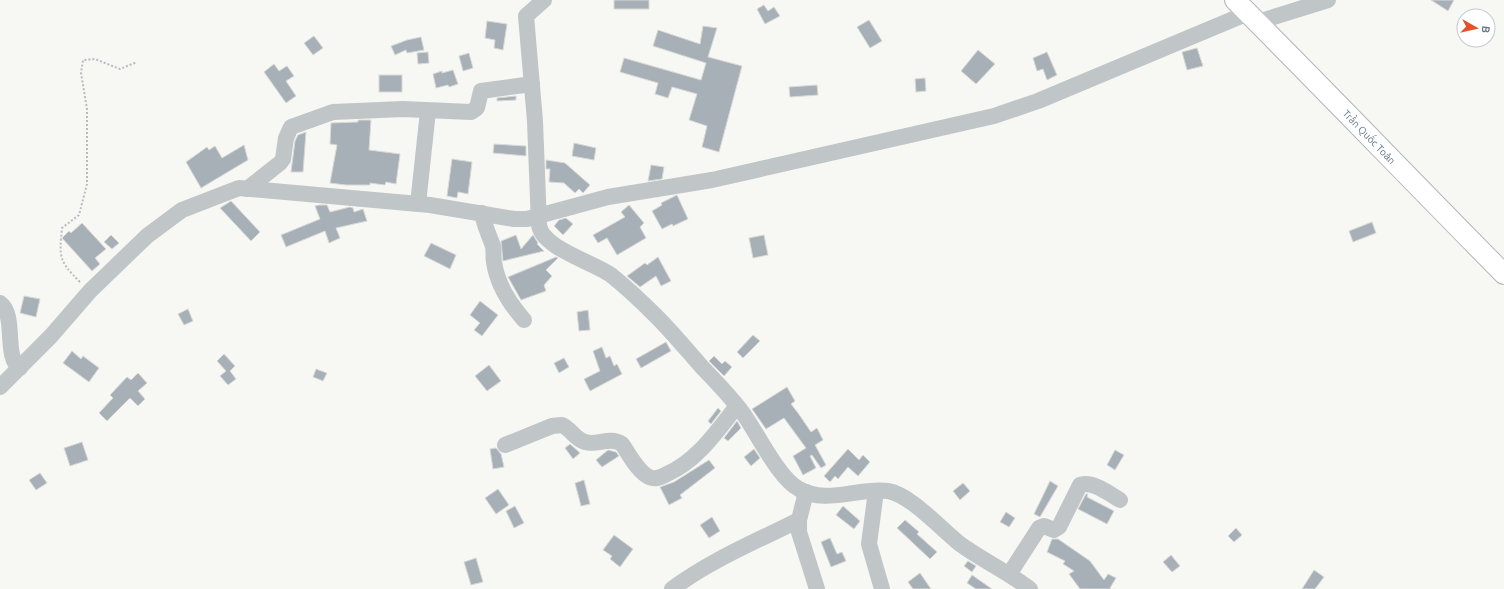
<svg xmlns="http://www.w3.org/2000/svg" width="1504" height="589" font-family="Ubuntu,sans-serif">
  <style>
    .building { fill: #a7b0b6; stroke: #d9d9d7 }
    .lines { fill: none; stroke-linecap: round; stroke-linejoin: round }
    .major-casing { stroke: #b2b7bb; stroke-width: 22 }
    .path { stroke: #b8bcbf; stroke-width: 2; stroke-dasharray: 2 2; stroke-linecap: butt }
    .minor { stroke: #c0c5c8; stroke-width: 16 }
    .major { stroke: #fff; stroke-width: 20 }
    .labels { text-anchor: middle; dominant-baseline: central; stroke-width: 4; stroke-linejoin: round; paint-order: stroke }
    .street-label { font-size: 10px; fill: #667885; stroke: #fff }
  </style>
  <rect width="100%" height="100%" fill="#f7f7f4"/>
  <g class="building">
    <rect x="614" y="0" width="35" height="9"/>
    <polygon points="1431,0 1454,0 1448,11"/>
    <polygon points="764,5 768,11 774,7 780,16 765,24 757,9"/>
    <polygon points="869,20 882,41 870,48 857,27"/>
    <polygon points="487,21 507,24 503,50 494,48 495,40 485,38"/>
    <polygon points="703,26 717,28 708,57 742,66 719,152 702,147 707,126 689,120 697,94 672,87 668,98 655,94 658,83 620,72 624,58 701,80 706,63 653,46 658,30 700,44"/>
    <polygon points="314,36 323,48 313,55 304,43"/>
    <polygon points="421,37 424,50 407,53 406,50 395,55 391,46 407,40"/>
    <polygon points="1197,48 1203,66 1187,70 1182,52"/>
    <polygon points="978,50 995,64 976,84 961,71"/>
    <polygon points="428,52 429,63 418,64 417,53"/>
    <polygon points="1047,52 1057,75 1047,80 1043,69 1037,71 1033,58"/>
    <polygon points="469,53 473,68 463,71 459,56"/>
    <polygon points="274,64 279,71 287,66 294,76 286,81 296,96 286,103 264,72"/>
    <polygon points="453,70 458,84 449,87 448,85 436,88 433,74 442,71 442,73"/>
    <rect x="379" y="75" width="23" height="17"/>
    <polygon points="925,78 926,91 916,92 915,79"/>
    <polygon points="817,85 818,95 790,97 789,87"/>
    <polygon points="516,96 516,100 497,101 497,98"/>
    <polygon points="358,120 371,120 369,150 400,154 396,184 386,182 385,185 370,183 370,185 346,185 330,183 337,145 330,144 331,123 358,122"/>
    <polygon points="306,132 303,172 291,172 295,141 298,135"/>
    <polygon points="574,143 596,148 594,160 572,156"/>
    <polygon points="494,144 526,146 526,156 493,153"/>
    <polygon points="244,145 248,160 201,188 186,162 207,147 209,150 215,146 222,158"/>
    <polygon points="452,159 472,162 468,194 458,192 457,198 447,196"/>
    <polygon points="546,160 565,163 590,185 583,193 579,189 575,193 564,183 549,182 550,169 546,169"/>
    <polygon points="651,165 664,167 662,179 648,181"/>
    <polygon points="677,195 688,219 673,226 672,224 662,229 652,211 662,205 661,203"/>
    <polygon points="231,201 260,232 251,241 220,208"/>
    <polygon points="319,205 327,205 330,212 350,207 353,208 354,212 363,209 367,221 336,228 340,238 329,243 325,231 286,247 281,235 320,219 315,206"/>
    <polygon points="629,205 644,223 640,227 646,238 617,255 607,238 598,243 593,235 625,217 621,212"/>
    <polygon points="566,218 573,224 563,235 554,226 559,220"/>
    <polygon points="1372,222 1376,233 1353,242 1349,231"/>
    <polygon points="82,223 106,249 95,258 100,264 92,271 62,238 69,231 71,233"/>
    <polygon points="111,235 119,243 112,249 104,242"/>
    <polygon points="516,235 521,249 533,235 538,243 537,244 544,251 503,261 501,241"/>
    <polygon points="764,235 768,255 753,258 749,238"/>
    <polygon points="431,243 456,255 450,269 424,256"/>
    <polygon points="556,257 558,258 546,270 552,276 544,285 546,291 521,300 508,277"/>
    <polygon points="658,257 671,281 661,286 656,276 640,287 627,276 645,263 647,265"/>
    <polygon points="24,296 40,299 36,317 20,313"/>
    <polygon points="480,301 498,315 482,336 474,330 480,323 470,315"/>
    <polygon points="188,309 193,321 184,325 178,314"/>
    <polygon points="588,310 590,330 579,331 577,312"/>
    <polygon points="753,335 760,341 743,358 737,352"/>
    <polygon points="666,342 671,351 641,368 636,359"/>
    <polygon points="602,347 606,358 610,356 614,366 617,364 622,374 590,391 584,379 600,371 593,351"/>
    <polygon points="72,351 81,359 83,356 99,368 89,382 63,363"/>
    <polygon points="224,354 235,366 230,371 236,379 228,385 220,376 226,371 217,361"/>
    <polygon points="714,356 722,364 725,361 732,367 724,376 709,361"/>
    <polygon points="564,358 569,367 559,373 554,363"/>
    <polygon points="489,365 501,381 487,391 475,376"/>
    <polygon points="316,369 327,373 323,381 313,377"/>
    <polygon points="138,373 147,383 138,391 145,399 138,406 130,398 107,421 99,413 113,398 110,395 127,377 131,380"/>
    <polygon points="787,387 795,401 791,404 798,413 811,432 817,428 823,440 815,445 826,465 821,468 812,455 810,456 816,468 803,475 793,456 806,448 784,418 766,429 752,409"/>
    <polygon points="718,408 721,411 711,424 708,421"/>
    <polygon points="737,421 741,428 728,441 724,438"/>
    <polygon points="82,442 88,460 70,466 64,448"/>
    <polygon points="570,444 580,453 573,459 565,448"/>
    <polygon points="496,448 501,454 504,467 493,469 490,449"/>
    <polygon points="754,449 760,458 751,466 744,457"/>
    <polygon points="848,449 859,460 863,455 870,462 858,476 848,467 838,479 835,476 830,482 824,476"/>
    <polygon points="608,450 616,452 619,456 602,467 596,460"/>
    <polygon points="1115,450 1124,455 1115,470 1107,465"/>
    <polygon points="709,460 715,468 680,495 682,498 669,505 660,487 674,482"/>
    <polygon points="40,473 47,483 36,490 29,480"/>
    <polygon points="584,480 590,504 581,506 575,483"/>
    <polygon points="1050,481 1058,486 1040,517 1034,514"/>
    <polygon points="963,483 970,491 960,500 953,491"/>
    <polygon points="498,489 509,505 496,514 485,498"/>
    <polygon points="1086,494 1088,494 1087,497 1114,511 1107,524 1078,509"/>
    <polygon points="515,506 524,523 514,528 506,511"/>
    <polygon points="843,506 860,521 854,529 836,515"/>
    <polygon points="1006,512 1015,518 1009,527 1000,522"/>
    <polygon points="712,517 720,531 709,538 700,525"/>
    <polygon points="905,520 919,532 917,534 937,552 930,559 897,528"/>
    <polygon points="1236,528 1242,535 1234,542 1228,536"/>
    <polygon points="614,535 633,549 620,567 610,559 612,556 603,550"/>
    <polygon points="830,538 837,554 842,552 846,561 831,567 821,542"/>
    <polygon points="1052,539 1058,539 1090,561 1104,580 1108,574 1116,578 1110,588 1111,589 1080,589 1069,574 1074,571 1063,564 1065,561 1047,552"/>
    <polygon points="1171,555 1180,566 1172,572 1163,562"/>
    <polygon points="476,558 483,582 471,585 464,562"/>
    <polygon points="968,561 976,566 972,572 964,566"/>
    <polygon points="1314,570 1324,577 1315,589 1302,589"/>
    <polygon points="920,573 931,589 913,589 908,582"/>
    <polygon points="972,575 992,589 976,589 967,583"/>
  </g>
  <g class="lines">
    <g class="major-casing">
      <path id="major" d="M1235,0C1325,90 1414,183 1504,274"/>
    </g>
    <path class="path" d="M80,282C59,261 59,258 62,228L79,215L87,184V109L81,73L83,60L95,59L120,69L137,62"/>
    <g class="minor">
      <path d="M544,0L526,16L535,121L539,225C542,248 593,262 611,275C626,287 642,302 656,316C672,332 686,349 701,366C715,381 730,396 742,412C757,432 778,478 799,489C826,505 859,487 888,491C911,495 941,529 960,544C982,560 1008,572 1030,589"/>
      <polyline points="1258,22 1328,0"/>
      <polyline points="247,189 280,163 283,159 286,138 291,127 333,112 403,109 471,112 477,108 481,91 532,84"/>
      <polyline points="418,204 428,111"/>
      <path d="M482,213C484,225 489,235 493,246C494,251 493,257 494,262C497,283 510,304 524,320"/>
      <path d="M0,303C17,315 3,357 20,368"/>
      <polyline points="0,387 51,336 90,291 147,236 182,210 239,188 430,205 514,219 527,219 608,197 712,180 994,116 1038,101 1248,13"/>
      <path d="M505,445L552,426L562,425C571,429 575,439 585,442C597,446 609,436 622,444C629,454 638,472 649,477C656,480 661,477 667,474C698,460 716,432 737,406"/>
      <polyline points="876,491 869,544 882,589"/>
      <polyline points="806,492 799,520 799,532 817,589"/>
      <path d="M1010,573L1039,528L1044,526L1054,530L1059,527L1080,485C1092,480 1110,494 1120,500"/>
      <path d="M672,589C711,560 755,542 799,520"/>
    </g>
    <use href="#major" class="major"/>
  </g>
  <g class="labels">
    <g class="street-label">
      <text transform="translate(1369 137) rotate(46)">Trần Quốc Toản</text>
    </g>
  </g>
  <g transform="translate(1476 28) rotate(98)"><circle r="19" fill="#ffffff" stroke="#c2c9ce"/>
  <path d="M0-3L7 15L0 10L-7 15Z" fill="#e45228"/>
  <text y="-6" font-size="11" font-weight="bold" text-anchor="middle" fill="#667885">B</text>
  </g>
</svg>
